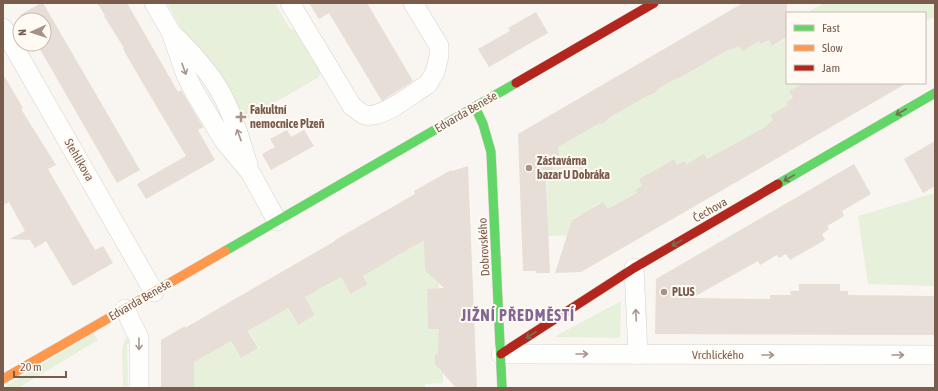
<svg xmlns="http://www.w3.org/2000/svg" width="938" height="391" font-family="'Asap Condensed',sans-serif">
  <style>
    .green { fill: #e7f0db }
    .building { fill: #e6ded7 }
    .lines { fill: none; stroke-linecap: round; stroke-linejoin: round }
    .street-casing { stroke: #d7d1cb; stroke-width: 20 }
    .fast-casing { stroke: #d9d2cb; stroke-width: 10 }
    .slow-casing { stroke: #d9d2cb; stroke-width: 10 }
    .jam-casing { stroke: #d9d2cb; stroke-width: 10 }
    .street { stroke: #fefefd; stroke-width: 19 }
    .fast { stroke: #63d668; stroke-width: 9 }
    .slow { stroke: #ff974d; stroke-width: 9 }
    .jam { stroke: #b3261e; stroke-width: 9 }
    .oneway { stroke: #a8958b }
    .oneway2 { stroke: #776e51 }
    .poi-dot { fill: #a69286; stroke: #fffaf3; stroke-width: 1.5 }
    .labels { text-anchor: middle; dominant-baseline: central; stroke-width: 4; stroke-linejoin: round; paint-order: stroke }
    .poi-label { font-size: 12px; font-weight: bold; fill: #7a5c4d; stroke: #fffaf3; text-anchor: start }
    .street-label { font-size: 12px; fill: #7a5c4d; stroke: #fffaf3 }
    .district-label { font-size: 16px; font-weight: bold; letter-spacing: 1px; fill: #846695; stroke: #fffaf3 }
  </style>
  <rect width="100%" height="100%" fill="#f9f5f0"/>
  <g class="green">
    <polygon points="167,3 186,3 187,5 189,3 275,3 290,29 299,30 322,68 319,77 239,123 194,52"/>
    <polygon points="824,3 935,3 935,17 927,20 925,16 925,13 811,13 810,11"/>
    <polygon points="787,38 787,83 804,83 790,91 793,98 786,102 788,105 770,115 773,120 766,124 767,126 707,159 687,164 684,161 677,165 674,159 639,179 642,186 635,190 637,193 619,203 612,217 603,202 593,207 597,213 585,220 581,214 572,219 580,236 575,235 548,236 547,179 553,178 554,149 678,77 679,79 730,49 731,50 739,46 759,41 762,44 769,40 773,46"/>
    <polygon points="935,193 935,286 868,284 858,216"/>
    <polygon points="423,228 438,277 439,290 427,290 428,329 436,329 440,327 439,364 440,372 443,372 443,383 425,384 425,388 194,388 194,362 228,337 241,358 259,348 249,331 287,308 298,325 315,315 303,294 313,288 315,292 341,277 352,294 368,284 356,263 384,264 417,244"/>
    <polygon points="621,301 620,338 554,337"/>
    <polygon points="93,333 98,340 18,388 3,388"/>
    <polygon points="131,335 133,343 127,344 128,388 123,388 122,349 125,339"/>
  </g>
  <g class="building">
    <polygon points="41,3 43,3 140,170 117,183 37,44 44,44 44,20 23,20 20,15"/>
    <polygon points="97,3 127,3 178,92 181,90 203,127 198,130 215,160 146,199 137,184 186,156 145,87 123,49 124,48 104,16 105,15"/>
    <polygon points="309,3 367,3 413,81 382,101 329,13 319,19"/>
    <polygon points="743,3 787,3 787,37 772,46 769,40 761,44 759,41 742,51 739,46 731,50 730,49 678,79 677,78 659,88 655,93 647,96 610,117 604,123 598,124 558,147 559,162 553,166 553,179 546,179 550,273 536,273 536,271 523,271 518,134"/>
    <polygon points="536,12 548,33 489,67 478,49 510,31 508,28"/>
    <polygon points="3,74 23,108 21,109 56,165 48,169 95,250 103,246 113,263 73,286 46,241 35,248 30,240 10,239 25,231 9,202 3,205"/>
    <polygon points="804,83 907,83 581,272 555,273 572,220 603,202 608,209 637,193 635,190 642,186 639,179 674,159 677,165 684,161 687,164 704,154 707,159 767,126 766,125 773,120 770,115 788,105 786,102 793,98 789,91"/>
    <polygon points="287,130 291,137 304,130 314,146 271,170 262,154 275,147 270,139"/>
    <polygon points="935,141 935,186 923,193 904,159"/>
    <polygon points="854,164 871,194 842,211 844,216 827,226 829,229 822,234 825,240 790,260 786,254 779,258 777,255 760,265 758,261 692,298 770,299 770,295 791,295 790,291 799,291 799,284 840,284 840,291 848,291 848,295 933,296 935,297 935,335 655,334 656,279"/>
    <polygon points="468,166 477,388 456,388 435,364 435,355 438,353 439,329 428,329 427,289 444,288 425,270 424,240 363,276 368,284 351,294 341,277 305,297 315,315 298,325 288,308 248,331 258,348 241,358 231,341 194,362 194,388 161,388 161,340 185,326 185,328 335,241 335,240 415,194 414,191 451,170 452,171"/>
  </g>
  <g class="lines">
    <g class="street-casing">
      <g id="street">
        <polyline points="154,3 171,32 186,75 194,91 224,141 250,172 277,221"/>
        <path d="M290,3L352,106C356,109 360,113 365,115C381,119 408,97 422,88L428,84L435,72L439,56V46L413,3"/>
        <polyline points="3,28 154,292"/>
        <path d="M176,37C185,47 195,56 203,67C227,94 238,131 248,165"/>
        <polyline points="634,268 638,354"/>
        <polyline points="125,309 139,338 139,388"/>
        <polyline points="501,354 935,355"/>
      </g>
    </g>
    <g class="fast-casing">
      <g id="fast">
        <polyline points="475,107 483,124 491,152 502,388"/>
        <polyline points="778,184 935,93"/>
        <polyline points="225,251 516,83"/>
      </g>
    </g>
    <g class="slow-casing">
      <polyline id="slow" points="3,379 225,251"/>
    </g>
    <g class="jam-casing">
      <g id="jam">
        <polyline points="516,83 654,3"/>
        <polyline points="501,354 634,268 778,184"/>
      </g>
    </g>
    <use href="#street" class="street"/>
    <use href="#fast" class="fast"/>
    <use href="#slow" class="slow"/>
    <use href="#jam" class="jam"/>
  </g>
  <defs><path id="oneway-shaft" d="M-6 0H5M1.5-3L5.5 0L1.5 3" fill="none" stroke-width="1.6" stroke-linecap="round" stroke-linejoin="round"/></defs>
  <g class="oneway">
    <use href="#oneway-shaft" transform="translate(184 69) rotate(70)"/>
    <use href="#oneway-shaft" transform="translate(239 135) rotate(-110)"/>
    <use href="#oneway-shaft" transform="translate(636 315) rotate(-93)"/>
    <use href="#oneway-shaft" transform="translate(139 344) rotate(89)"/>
    <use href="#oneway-shaft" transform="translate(582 354)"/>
    <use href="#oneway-shaft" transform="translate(768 355)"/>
    <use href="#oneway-shaft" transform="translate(898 355)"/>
  </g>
  <g class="oneway2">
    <use href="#oneway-shaft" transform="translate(901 112) rotate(150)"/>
    <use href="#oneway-shaft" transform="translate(789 178) rotate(150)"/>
    <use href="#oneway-shaft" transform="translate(677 243) rotate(150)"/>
    <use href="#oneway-shaft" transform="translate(531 335) rotate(147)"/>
  </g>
  <g class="poi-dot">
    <path d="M239 111h4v4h4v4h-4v4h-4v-4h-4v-4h4z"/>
    <circle cx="529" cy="168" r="4"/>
    <circle cx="664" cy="292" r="4"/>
  </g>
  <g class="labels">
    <g class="poi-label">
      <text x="250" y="110">Fakultní<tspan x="250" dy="14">nemocnice Plzeň</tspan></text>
      <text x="537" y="161">Zástavárna<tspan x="537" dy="14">bazar U Dobráka</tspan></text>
      <text x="672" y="292">PLUS</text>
    </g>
    <g class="street-label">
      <text transform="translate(466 112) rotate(-30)">Edvarda Beneše</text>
      <text transform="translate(79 160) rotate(60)">Stehlíkova</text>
      <text transform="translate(710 210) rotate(-30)">Čechova</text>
      <text transform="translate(484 247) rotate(-93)">Dobrovského</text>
      <text transform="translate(140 300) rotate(-30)">Edvarda Beneše</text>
      <text x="718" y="355">Vrchlického</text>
    </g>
    <g class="district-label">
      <text x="518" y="315">JIŽNÍ PŘEDMĚSTÍ</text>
    </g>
  </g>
  <rect width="938" height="391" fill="none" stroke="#7a5c4d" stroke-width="8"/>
  <rect x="786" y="12" width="140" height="72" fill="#fffaf3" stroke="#cabbb1"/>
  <rect x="794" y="25" width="20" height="6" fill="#63d668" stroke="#cabbb1"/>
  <text x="822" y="32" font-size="12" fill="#7a5c4d">Fast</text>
  <rect x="794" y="45" width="20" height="6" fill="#ff974d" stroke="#cabbb1"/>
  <text x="822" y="52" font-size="12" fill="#7a5c4d">Slow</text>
  <rect x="794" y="65" width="20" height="6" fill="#b3261e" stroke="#cabbb1"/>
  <text x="822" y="72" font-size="12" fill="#7a5c4d">Jam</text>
  <g transform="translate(32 32) rotate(267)"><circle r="19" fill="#fffaf3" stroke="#cabbb1"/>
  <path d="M0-3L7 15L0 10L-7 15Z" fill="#a69286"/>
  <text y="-6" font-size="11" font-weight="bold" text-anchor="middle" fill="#7a5c4d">N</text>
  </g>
  <path d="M14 371v6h52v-6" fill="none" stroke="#7a5c4d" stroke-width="2"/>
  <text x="20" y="371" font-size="12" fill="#7a5c4d" stroke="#fffaf3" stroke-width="3" paint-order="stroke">20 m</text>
</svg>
